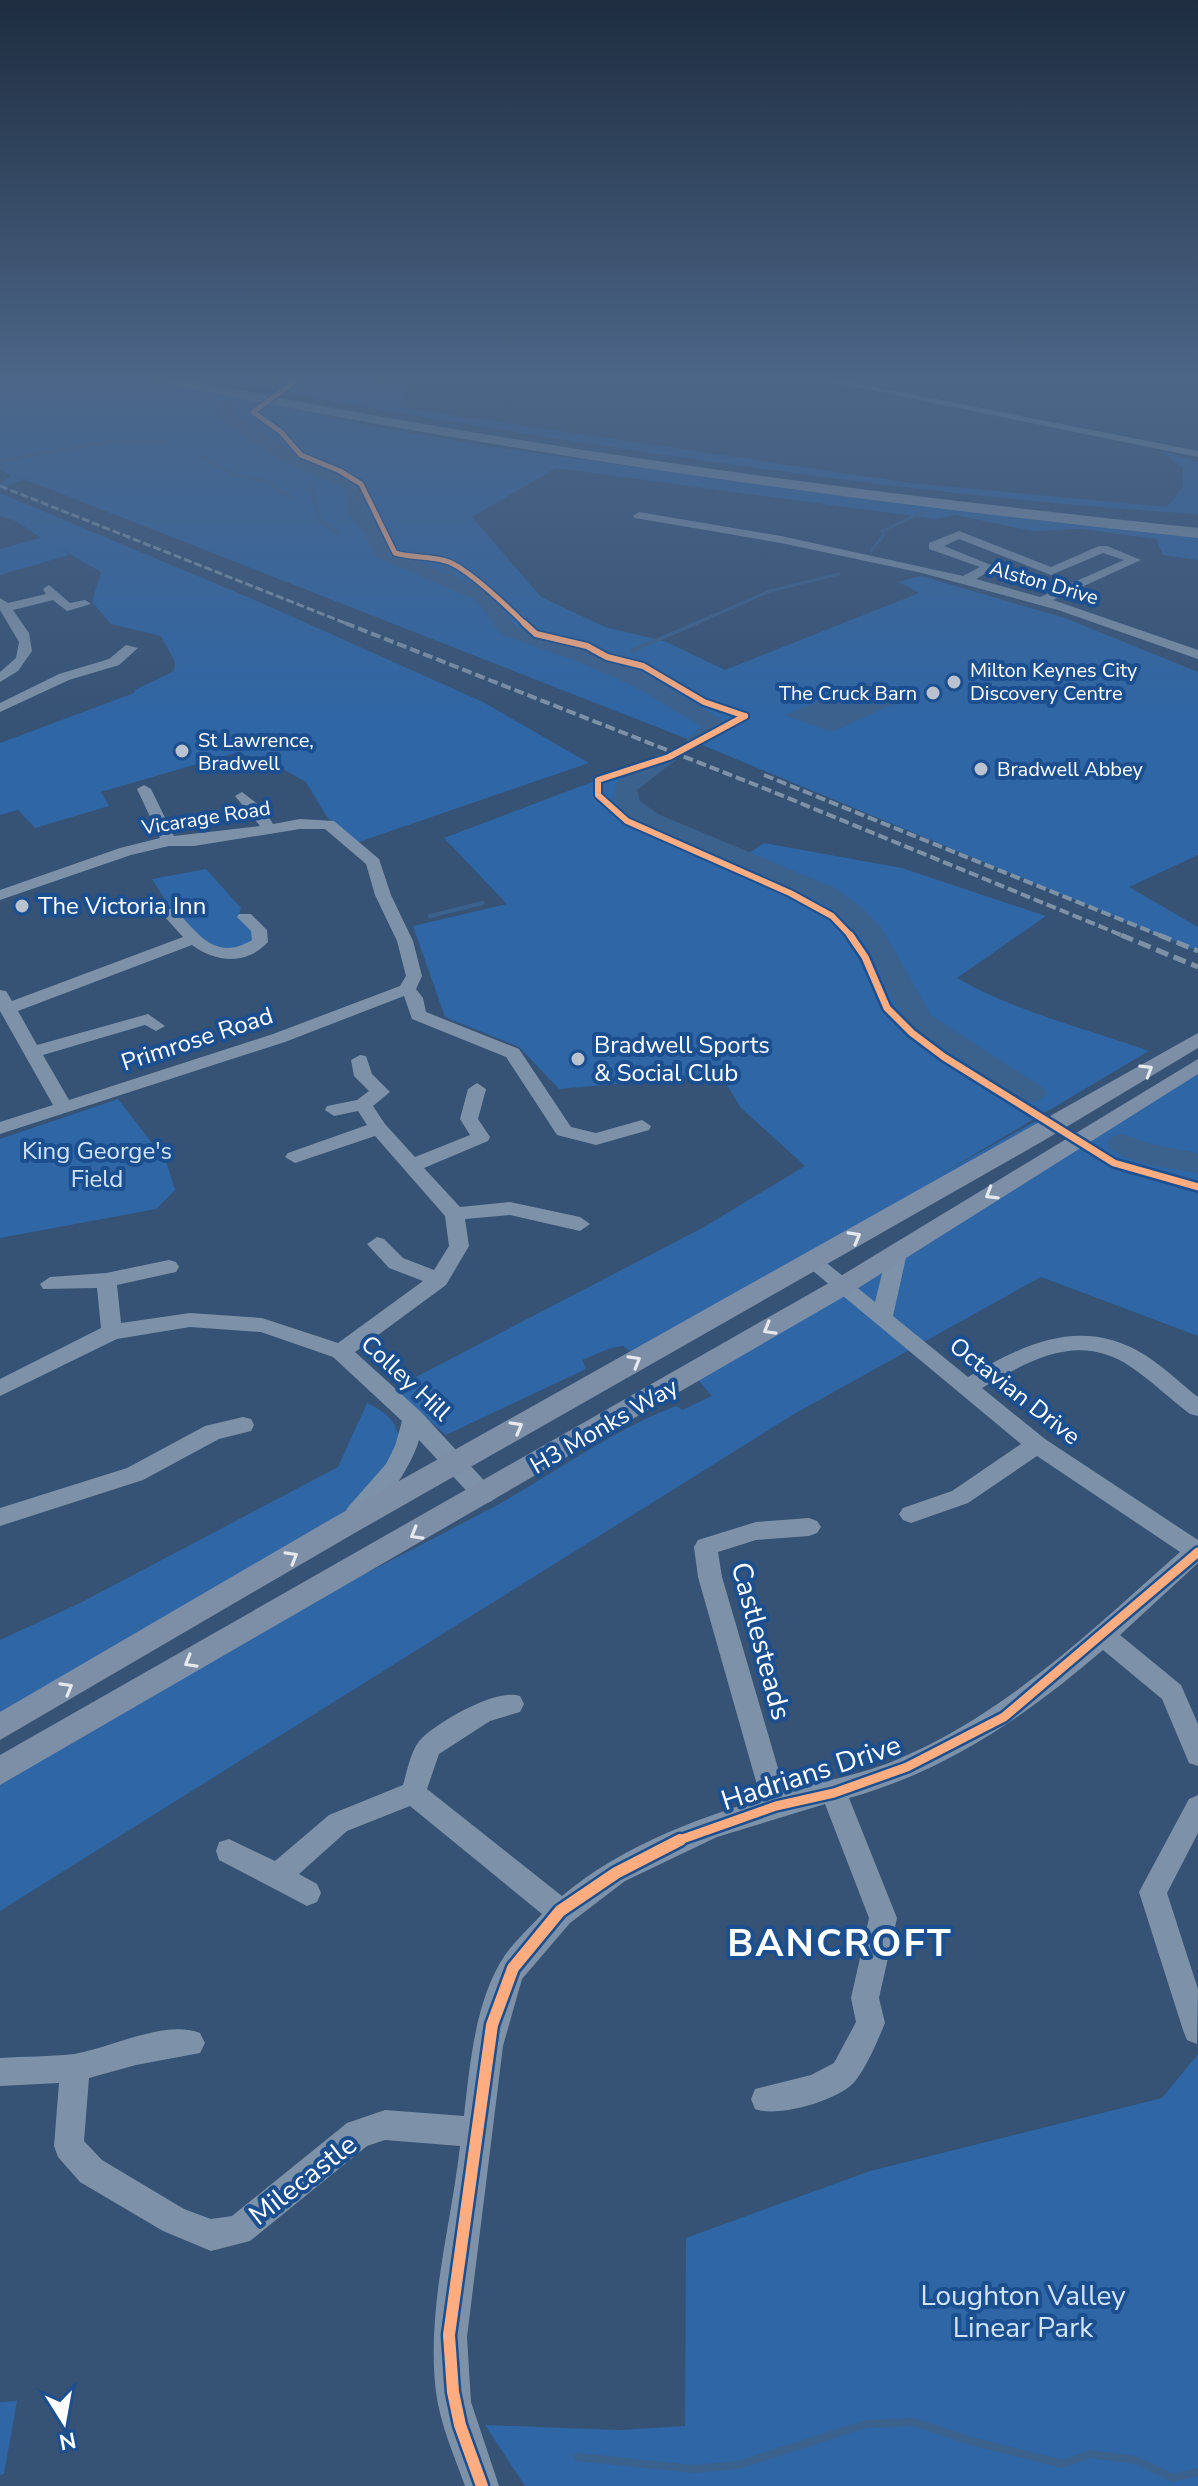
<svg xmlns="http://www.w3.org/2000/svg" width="1198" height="2486" font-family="'Nunito Sans',sans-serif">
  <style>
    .green { fill: #2f66a5 }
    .water { fill: #3b618d }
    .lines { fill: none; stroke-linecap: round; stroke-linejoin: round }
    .stream-far2 { stroke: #3b618d; stroke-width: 3 }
    .stream-far1 { stroke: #3b618d; stroke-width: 4 }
    .stream { stroke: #3b618d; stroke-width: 8 }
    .river { fill: #3b618d; fill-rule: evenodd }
    .minor { fill: #7d92a8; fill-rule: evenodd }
    .major { fill: #7d8ea7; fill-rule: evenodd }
    .highway { fill: #7e92a7; fill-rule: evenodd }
    .rail-far2 { stroke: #7e92a7; stroke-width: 3; stroke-dasharray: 8 3; stroke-linecap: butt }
    .rail-far1 { stroke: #7e92a7; stroke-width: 4; stroke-dasharray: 10 4; stroke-linecap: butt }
    .rail { stroke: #7e92a7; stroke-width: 5; stroke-dasharray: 13 6; stroke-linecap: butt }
    .cycleway-far4-casing { stroke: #1b4f8f; stroke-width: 8 }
    .cycleway-far3-casing { stroke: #1b4f8f; stroke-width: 10 }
    .cycleway-far2-casing { stroke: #1b4f8f; stroke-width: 12 }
    .cycleway-far1-casing { stroke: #1b4f8f; stroke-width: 14 }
    .cycleway-casing { stroke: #1b4f8f; stroke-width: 17 }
    .cycleway-far4 { stroke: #ffac80; stroke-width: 5 }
    .cycleway-far3 { stroke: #ffac80; stroke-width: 6 }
    .cycleway-far2 { stroke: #ffac80; stroke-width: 7 }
    .cycleway-far1 { stroke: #ffac80; stroke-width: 9 }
    .cycleway { stroke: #ffac80; stroke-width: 12 }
    .oneway { stroke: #e5e8ed }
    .poi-dot { fill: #b9c2ce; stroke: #1b4f8f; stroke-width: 3 }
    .labels { text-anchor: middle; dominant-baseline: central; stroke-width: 8; stroke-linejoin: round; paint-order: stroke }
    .far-street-label { font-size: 20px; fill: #fff; stroke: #1b4f8f }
    .far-poi-label { font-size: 20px; fill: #fff; stroke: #1b4f8f; text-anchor: start }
    .poi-label { font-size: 24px; fill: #fff; stroke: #1b4f8f; text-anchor: start }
    .street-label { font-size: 24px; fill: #fff; stroke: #1b4f8f }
    .park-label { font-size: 24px; fill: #cfe3fa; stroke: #1b4f8f }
    .near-street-label { font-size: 28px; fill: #fff; stroke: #1b4f8f }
    .near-park-label { font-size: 28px; fill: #cfe3fa; stroke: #1b4f8f }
    .near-district-label { font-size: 38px; font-weight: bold; letter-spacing: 2px; fill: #fff; stroke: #1b4f8f }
  </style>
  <rect width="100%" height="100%" fill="#365274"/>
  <g class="green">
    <polygon points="0,378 158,378 374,427 486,446 863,499 1198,536 1198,560 1163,555 1156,539 1081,529 1033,531 955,515 936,519 556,468 472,517 541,597 605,627 664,641 725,670 919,593 898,582 921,576 1065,618 1198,672 1198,855 1129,887 1198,927 1198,951 695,742 24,479 0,489 0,485 11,475 0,470"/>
    <path d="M216,378H368L412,388L398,407L910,483L1167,507L1183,487V468L1161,451L1198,462V514C988,501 781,473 573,441C454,422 334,404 216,378Z"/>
    <polygon points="0,493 257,601 483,702 589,763 356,843 327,817 306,782 265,759 235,753 101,792 109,806 35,828 6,797 18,810 0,815 0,743 134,693 135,690 174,671 175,662 161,636 111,624 92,602 101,572 61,549 69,555 0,575 0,549 41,538 16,521 0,516"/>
    <path d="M664,760L625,787V800C653,830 704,843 742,858L764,843L902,868L1046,916L957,978C1016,1012 1085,1028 1149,1051L941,1174L1041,1118L1051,1124L665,1344L629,1351L623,1346L611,1348L582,1360L586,1369L446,1435L393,1389L704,1227L805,1166L741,1108L721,1075L559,1089L519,1047L445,1017L413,926L507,904L444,838L629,768Z"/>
    <polygon points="206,869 241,908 239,914 255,930 257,941 245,950 210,949 172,911 152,879"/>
    <path d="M1198,1065V1336L1041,1277L794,1414L0,1911V1771C159,1679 323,1596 486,1511C550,1477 608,1432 676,1406L682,1410L712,1396L693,1374Z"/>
    <polygon points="118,1099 166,1161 175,1190 156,1209 0,1238 0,1139"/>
    <path d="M367,1403C446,1439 356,1503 319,1531L0,1729V1640L80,1603L338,1467Z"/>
    <polygon points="1198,2054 1198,2486 525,2486 485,2425 619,2430 685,2426 686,2238 870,2171 1162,2098"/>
    <polygon points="17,2401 4,2474 0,2475 0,2402"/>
  </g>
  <polygon class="water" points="864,682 898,702 832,732 785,715"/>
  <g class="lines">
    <g class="stream-far2">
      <polyline points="202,456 232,474 273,483 278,491 290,496"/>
      <polyline points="0,461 113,441 173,443"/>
      <polyline points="309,481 320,520 337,533"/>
      <polyline points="871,551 884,535 882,531 925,511"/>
      <polyline points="443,566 467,589"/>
      <polyline points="692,625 770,591 839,574"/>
    </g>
    <g class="stream-far1">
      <polyline points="631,651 697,623"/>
      <polyline points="430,916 483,903"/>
    </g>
    <polyline class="stream" points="578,2457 694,2469 738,2465 866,2424 914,2422 971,2441 1063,2464 1090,2454 1136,2460 1173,2478 1198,2472"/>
    <g class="river">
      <polygon points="262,378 282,378 264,388 256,383"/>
      <polygon points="227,399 235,404 233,412 300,458 360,483 367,514 381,528 391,550 490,592 516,627 590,650 650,676 723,721 727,729 705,744 689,744 686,739 702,727 634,686 574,660 502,635 476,600 376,557 363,531 349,516 345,489 278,459 229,426 215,411 221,400"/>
      <polygon points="664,753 672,755 676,760 637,790 640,801 658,814 835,888 860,906 881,927 931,1015 1042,1087 1047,1093 1042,1099 1032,1102 1022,1099 911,1027 890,995 865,941 825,904 640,824 622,811 613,798 617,782 656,755"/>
      <path d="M1122,1134L1155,1145L1198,1153V1173C1175,1169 1120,1164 1107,1144L1111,1137Z"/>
    </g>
    <g class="minor">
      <polygon points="810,378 830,378 1198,451 1198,457"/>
      <path d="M639,512L781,536L963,576L980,567L929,549V543L959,531L1051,567L1099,546H1107L1141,560L1053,600L1198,650V659L1058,610L922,573L781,543L635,518L633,516ZM959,539L1051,575L1103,553L1124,560L1040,597L976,579L996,567L944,546Z"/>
      <polygon points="49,585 70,603 85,600 91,604 67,611 53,600 13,610 29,633 32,651 18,671 0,682 0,672 16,658 19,642 0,610 0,598 8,603 46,594 43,589"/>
      <polygon points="126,645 138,648 119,665 69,680 0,712 0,703 59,674 109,659"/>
      <path d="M144,785L151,789L174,836L260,826L235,796L242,792L264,809L273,824L300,819L334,821L379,859L391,895L413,941L422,976L416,989L423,998L426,1012L519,1049L571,1127L596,1133L642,1120L651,1126L649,1130L596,1145L557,1135L506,1057L412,1019L404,996L285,1042L0,1134V1122L53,1105L0,1011V990L6,991L12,1001L183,937L163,915V909H175C198,934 216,962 252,940L251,931L237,917L239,914H251L267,930L268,942C247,965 216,963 192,945L18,1011L37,1045L148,1014L165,1026L156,1031L145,1025L43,1055L69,1100L273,1034L400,986L406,976L397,941L375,895L366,864L325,829H300L194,846H169L131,855L0,900V890L120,848L160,838L137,789Z"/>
      <path d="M360,1055L366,1056L372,1074L390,1092L373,1106L385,1124L415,1157L470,1135L460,1119L468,1089L477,1083L486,1089L478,1119L490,1137L488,1141L424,1168L460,1207L510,1202L580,1217L590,1224L580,1231L510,1215L465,1219L469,1246L446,1285L355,1352L421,1412L492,1489L495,1495L492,1501L484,1504L476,1501L419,1440C413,1463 376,1527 349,1518L345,1512L349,1506L386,1464L395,1446L402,1421L333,1357L261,1332L190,1327L117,1339L0,1396V1379L101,1328L97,1288L43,1289L40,1284L50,1277L106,1273L169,1260L176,1262L179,1267L176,1272L117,1285L121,1323L190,1313L262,1318L338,1343L423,1281L389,1268L367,1244L377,1237L384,1239L403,1258L434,1270L449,1246L445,1216L375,1136L295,1163L285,1157L288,1153L367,1125L358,1111L334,1116L325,1110L327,1106L357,1100L369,1091L354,1076L351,1060Z"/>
      <path d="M897,1246L907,1253L893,1316L968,1377C1025,1343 1083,1316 1145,1355C1164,1367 1180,1383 1198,1397V1416L1190,1414C1170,1399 1152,1381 1131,1367C1079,1331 1030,1360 982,1388L1045,1439L1198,1540V1563L1120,1635L1181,1685L1198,1724V1766L1189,1763L1162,1699L1103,1650C1027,1715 947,1771 849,1798L897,1918L879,1998L885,2023C877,2042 868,2064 856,2080C842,2100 777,2118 755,2109L751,2099L755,2089L811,2075L834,2063L856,2022L851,1998L869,1918L825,1804L717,1837L625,1881L570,1923L522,1979L503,2046L467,2337L471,2402L499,2486H465C454,2455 440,2424 436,2392C426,2310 451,2227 460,2146L385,2140L367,2146L250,2241L211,2251L163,2231L80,2182L58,2157L54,2146L59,2083L0,2086V2058C24,2056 50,2057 74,2054C110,2048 166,2019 200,2033L205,2043L200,2053L136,2065L89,2078L84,2141L102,2160L184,2209L211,2219L232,2216L347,2123L385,2110L464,2116C470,2064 475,2000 505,1955C516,1940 530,1927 542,1914L410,1806L347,1831L299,1874L317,1884L321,1893L317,1902L307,1906L219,1860L216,1851L219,1842L229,1839L275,1861L329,1815L403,1785C407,1772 411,1748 422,1738C440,1721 496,1688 520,1696L524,1704L520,1712L490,1721L439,1754L427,1789L562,1896C619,1848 690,1821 761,1799L698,1577L694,1547L698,1540L756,1522L809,1518L817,1521L821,1527L817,1533L809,1536L756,1540L718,1552L722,1577L785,1792C822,1781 861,1775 896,1760C1006,1714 1092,1630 1180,1552L1037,1456L968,1503L911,1523L903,1520L899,1514L903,1508L952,1491L1021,1444L801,1261L811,1254L818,1256L875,1302L887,1253Z"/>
      <polygon points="243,1417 251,1419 254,1425 251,1431 219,1439 143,1480 0,1526 0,1508 127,1468 205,1426"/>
      <polygon points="1198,1795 1198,1833 1167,1893 1198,1989 1197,2044 1187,2040 1183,2030 1139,1892 1189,1799"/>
    </g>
    <g class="major">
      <polygon points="1198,1033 1198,1048 1043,1141 353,1534 0,1740 0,1712 333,1518"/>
      <polygon points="1198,1059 1198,1074 852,1292 0,1785 0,1755 834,1280"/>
    </g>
    <path class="highway" d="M152,378H179C516,447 856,492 1198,528V538C849,501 503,453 159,382Z"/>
    <polyline class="rail-far2" points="0,486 350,625"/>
    <g class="rail-far1">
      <polyline points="345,623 766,789 1126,937"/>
      <polyline points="764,775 1164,937"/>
    </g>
    <g class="rail">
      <polyline points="1121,935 1198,967"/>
      <polyline points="1159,935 1198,951"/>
    </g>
    <g class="cycleway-far4-casing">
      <path id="cycleway-far4" d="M300,378L253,412L281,432L301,455L340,471L361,484L395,553C412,558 429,556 446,561C465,566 510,609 526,625"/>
    </g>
    <g class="cycleway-far3-casing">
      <g id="cycleway-far3">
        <polyline points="524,623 536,634 587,646 607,657 643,666 704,702 745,716"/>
        <polyline points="745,716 669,757 598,780 598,795 627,821 790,893 832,916 852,937"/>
      </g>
    </g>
    <g class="cycleway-far2-casing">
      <polyline id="cycleway-far2" points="850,935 865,957 887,1008 912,1033 944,1057 1114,1163 1198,1187"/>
    </g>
    <g class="cycleway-far1-casing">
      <polyline id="cycleway-far1" points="674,1842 776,1806 834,1793 907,1767 1004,1717 1198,1552"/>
    </g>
    <g class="cycleway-casing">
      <polyline id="cycleway" points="482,2486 460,2425 453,2392 449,2335 492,2025 513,1968 560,1911 616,1873 680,1840"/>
    </g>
    <use href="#cycleway-far4" class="cycleway-far4"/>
    <use href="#cycleway-far3" class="cycleway-far3"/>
    <use href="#cycleway-far2" class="cycleway-far2"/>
    <use href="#cycleway-far1" class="cycleway-far1"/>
    <use href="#cycleway" class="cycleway"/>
  </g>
  <defs><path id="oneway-chevron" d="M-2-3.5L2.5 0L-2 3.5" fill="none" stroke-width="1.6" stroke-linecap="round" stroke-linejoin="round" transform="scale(2)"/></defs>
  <g class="oneway">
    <use href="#oneway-chevron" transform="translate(1147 1070) rotate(-32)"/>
    <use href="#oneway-chevron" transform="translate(991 1194) rotate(148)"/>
    <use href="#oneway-chevron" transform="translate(855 1237) rotate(-29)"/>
    <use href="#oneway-chevron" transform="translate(769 1329) rotate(150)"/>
    <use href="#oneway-chevron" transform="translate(635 1361) rotate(-30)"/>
    <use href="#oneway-chevron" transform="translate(517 1427) rotate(-29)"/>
    <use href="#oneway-chevron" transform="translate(416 1534) rotate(150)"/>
    <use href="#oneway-chevron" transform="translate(292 1557) rotate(-30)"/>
    <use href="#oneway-chevron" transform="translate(190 1662) rotate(150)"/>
    <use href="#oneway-chevron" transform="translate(67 1688) rotate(-30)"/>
  </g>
  <linearGradient id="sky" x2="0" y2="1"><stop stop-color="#1e2d40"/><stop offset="0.52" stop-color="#4c6688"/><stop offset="1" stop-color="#4c6688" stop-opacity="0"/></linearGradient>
  <rect width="1198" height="726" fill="url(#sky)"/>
  <g class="poi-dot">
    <circle cx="954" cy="682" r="8"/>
    <circle cx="933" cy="693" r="8"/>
    <circle cx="182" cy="751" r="8"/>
    <circle cx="981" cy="769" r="8"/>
    <circle cx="22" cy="906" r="8"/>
    <circle cx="578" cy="1059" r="8"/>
  </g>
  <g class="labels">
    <g class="far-street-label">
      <text transform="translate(1044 583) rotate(16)">Alston Drive</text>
      <text transform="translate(206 818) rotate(-9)">Vicarage Road</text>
    </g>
    <g class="far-poi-label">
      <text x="970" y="670">Milton Keynes City<tspan x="970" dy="23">Discovery Centre</tspan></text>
      <text x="917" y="693" text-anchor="end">The Cruck Barn</text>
      <text x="198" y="740">St Lawrence,<tspan x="198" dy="23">Bradwell</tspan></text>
      <text x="997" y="769">Bradwell Abbey</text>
    </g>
    <g class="poi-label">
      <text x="38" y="906">The Victoria Inn</text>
      <text x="594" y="1045">Bradwell Sports<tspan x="594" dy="28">&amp; Social Club</tspan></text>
    </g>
    <g class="street-label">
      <text transform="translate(197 1039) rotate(-18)">Primrose Road</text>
      <text transform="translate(406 1378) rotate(43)">Colley Hill</text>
      <text transform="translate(1015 1391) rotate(38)">Octavian Drive</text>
      <text transform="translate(604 1426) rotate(-30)">H3 Monks Way</text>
    </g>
    <g class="park-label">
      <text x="97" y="1151">King George's<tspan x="97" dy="28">Field</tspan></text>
    </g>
    <g class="near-street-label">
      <text transform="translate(761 1641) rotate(75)">Castlesteads</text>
      <text transform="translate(811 1773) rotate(-18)">Hadrians Drive</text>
      <text transform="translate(303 2180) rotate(-38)">Milecastle</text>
    </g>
    <g class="near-park-label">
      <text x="1023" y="2296">Loughton Valley<tspan x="1023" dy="32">Linear Park</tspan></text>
    </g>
    <g class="near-district-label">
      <text x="840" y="1943">BANCROFT</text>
    </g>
  </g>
  <g transform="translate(64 2422) rotate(169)" stroke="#1b4f8f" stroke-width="6" paint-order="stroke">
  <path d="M0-6L14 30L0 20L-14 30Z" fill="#ffffff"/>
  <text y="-12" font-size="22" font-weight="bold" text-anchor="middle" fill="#ffffff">N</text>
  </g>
</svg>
